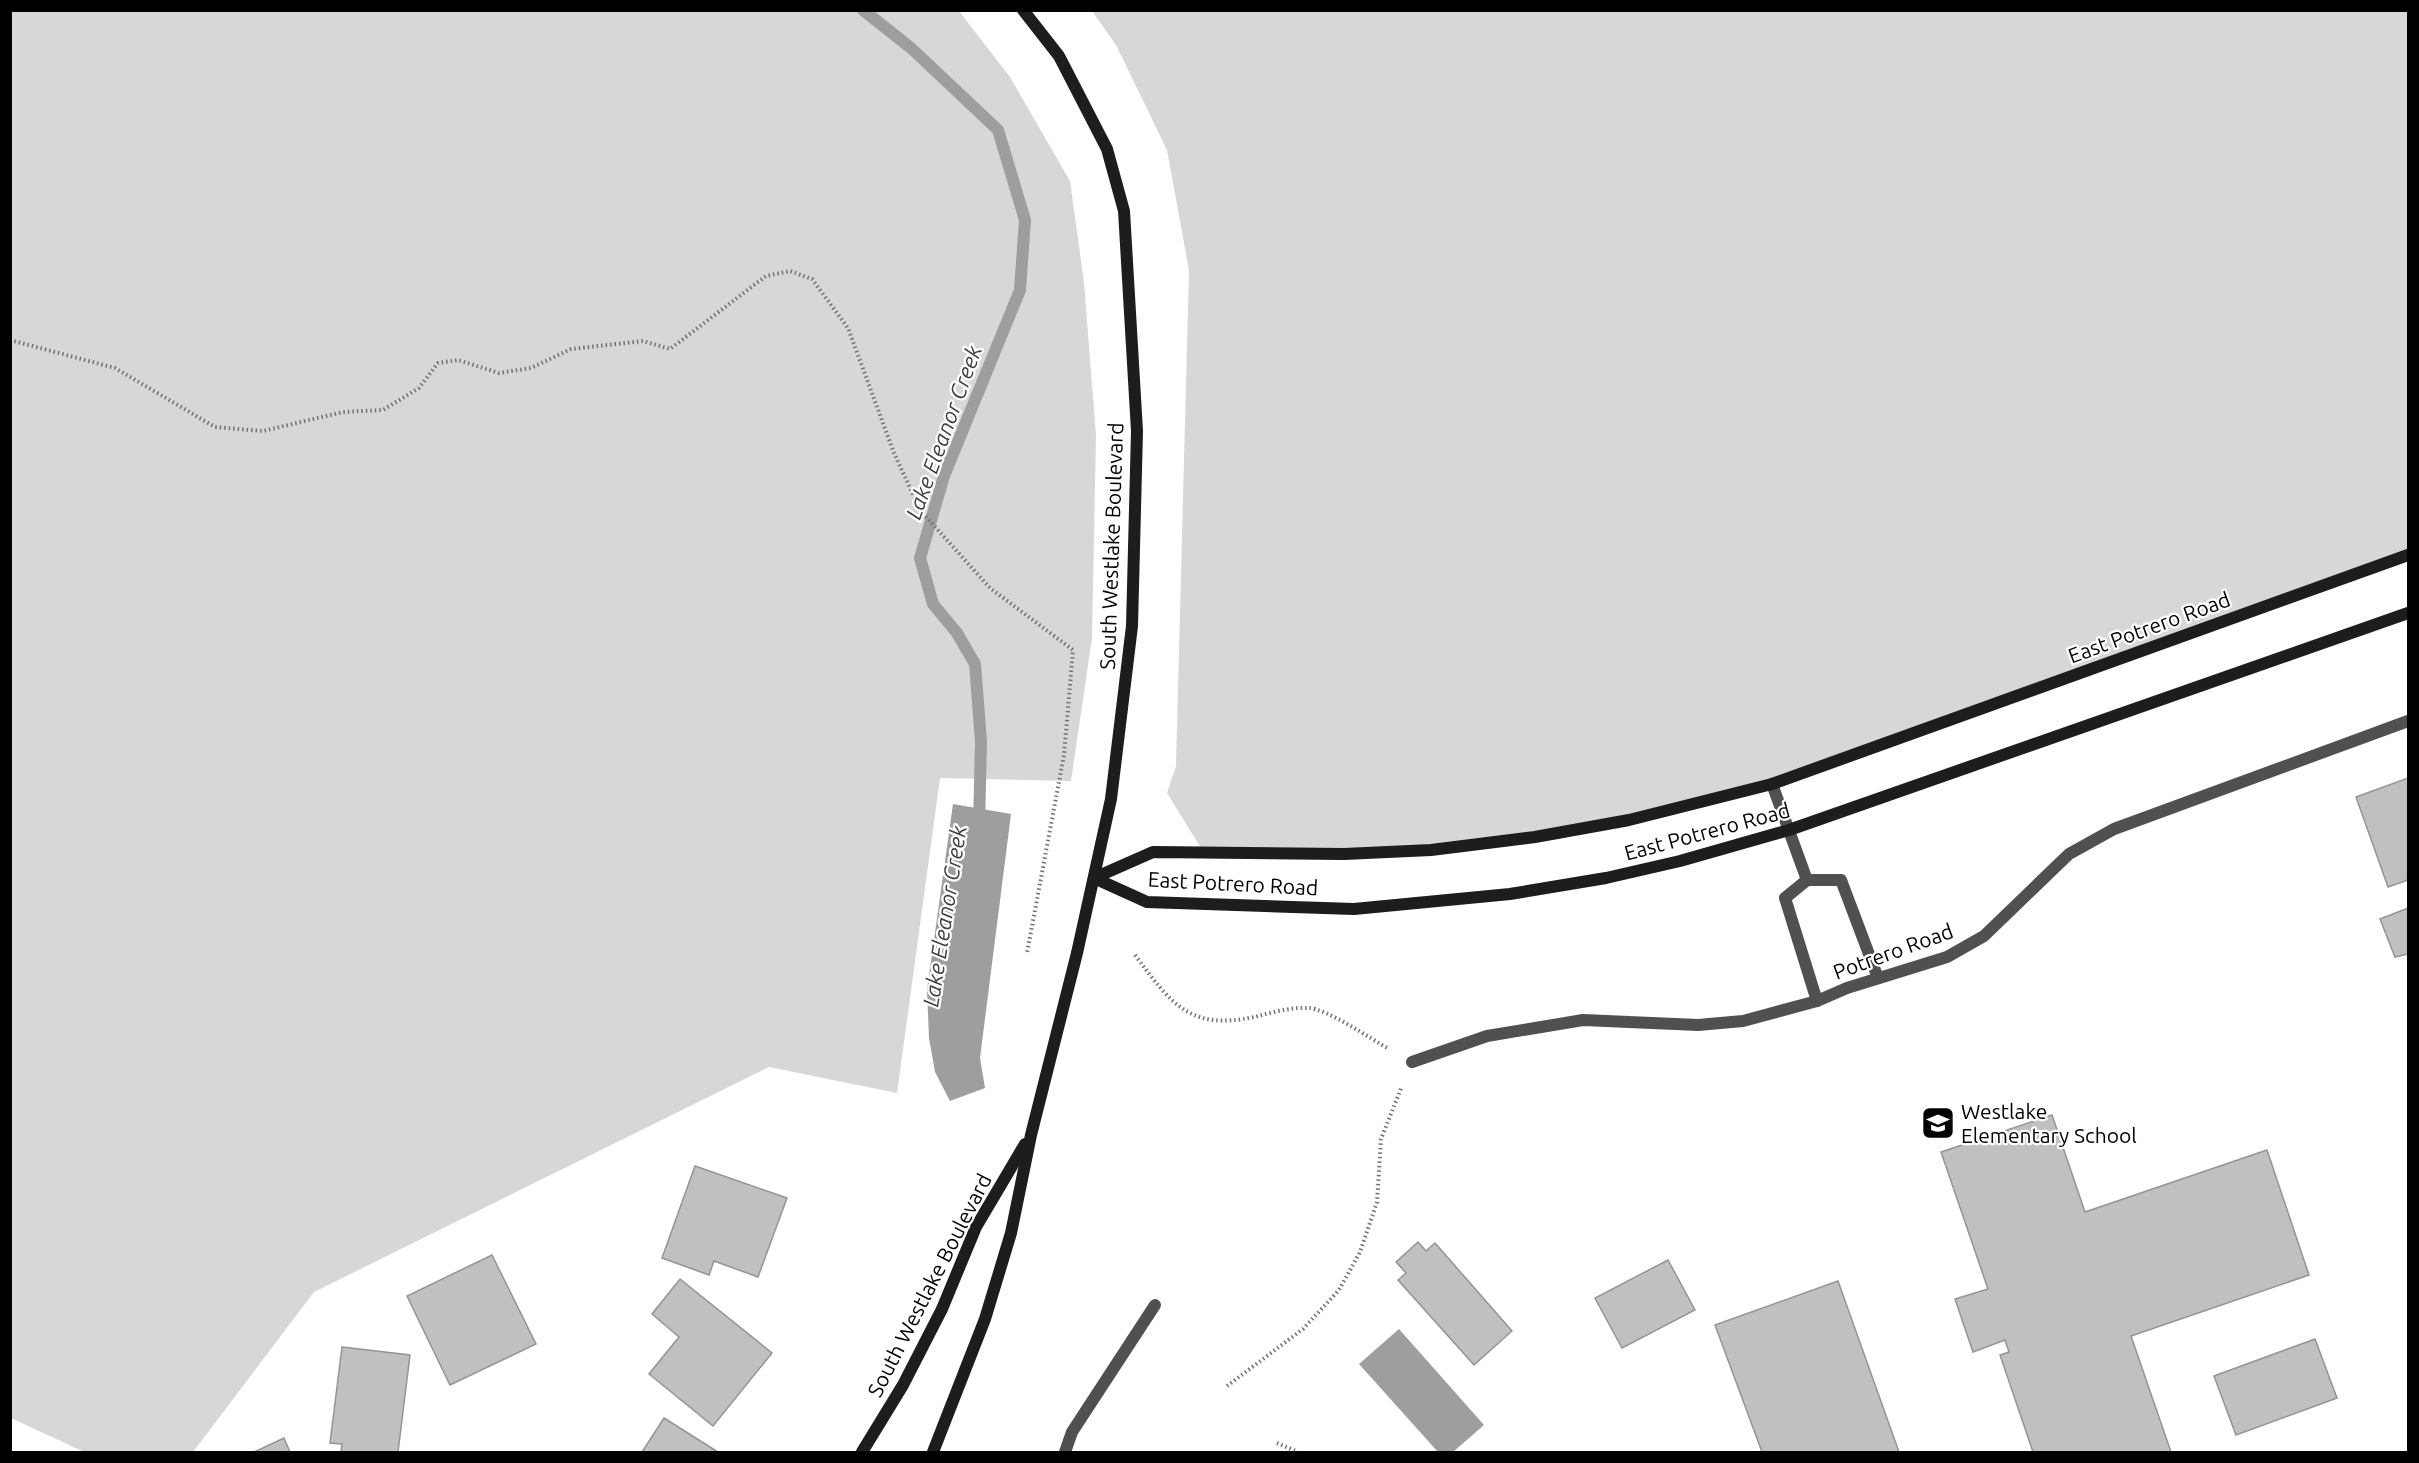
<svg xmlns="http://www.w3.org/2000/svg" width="2419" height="1463" font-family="Ubuntu,sans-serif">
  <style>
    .green { fill: #d7d7d7 }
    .water { fill: #9e9e9e }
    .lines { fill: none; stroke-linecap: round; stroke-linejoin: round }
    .stream { stroke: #9e9e9e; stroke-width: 12 }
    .building { fill: #c0c0c0; stroke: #949494; stroke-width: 1.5 }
    .path { stroke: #727272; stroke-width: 4; stroke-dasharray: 1.5 3; stroke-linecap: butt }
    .lane { stroke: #505050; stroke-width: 12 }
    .street { stroke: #505050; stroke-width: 12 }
    .secondary { stroke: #1d1d1d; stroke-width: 12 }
    .labels { text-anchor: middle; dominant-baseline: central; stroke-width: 4.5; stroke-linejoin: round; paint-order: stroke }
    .street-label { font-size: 21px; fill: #000; stroke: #fff }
    .poi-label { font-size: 21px; fill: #000; stroke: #fff; text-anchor: start }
    .water-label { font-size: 22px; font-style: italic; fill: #3f3f3f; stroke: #fff }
  </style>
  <rect width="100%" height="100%" fill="#fff"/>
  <g class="green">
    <polygon points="11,10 959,11 1010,77 1070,181 1084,283 1096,435 1092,638 1071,781 940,778 897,1093 769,1067 314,1292 193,1452 84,1452 11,1418"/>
    <polygon points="1092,11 2408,11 2408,555 1772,784 1629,820 1431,850 1204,853 1167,793 1176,766 1189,270 1167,150 1116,45"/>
  </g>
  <g class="water">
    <polygon points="953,804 1011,814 980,1058 985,1088 950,1101 935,1072 929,1038 927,990"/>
    <polygon points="1399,1329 1484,1425 1453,1452 1438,1452 1359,1364"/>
  </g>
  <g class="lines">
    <polyline class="stream" points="863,10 911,48 998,130 1025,220 1020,290 944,476 920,558 933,604 957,633 975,664 981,742 979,825"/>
  </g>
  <g class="building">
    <polygon points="2408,778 2408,880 2388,887 2356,797"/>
    <polygon points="2408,908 2408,954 2395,957 2380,919"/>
    <polygon points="2052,1115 2085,1212 2267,1150 2309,1275 2131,1336 2171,1452 2033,1452 2000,1355 2009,1352 2005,1340 1973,1352 1955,1299 1988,1289 1941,1152"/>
    <polygon points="695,1166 787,1198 758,1277 714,1261 709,1275 662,1258"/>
    <polygon points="1418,1242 1426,1251 1435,1243 1512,1331 1474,1365 1398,1280 1406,1273 1396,1262"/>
    <polygon points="492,1255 536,1344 450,1385 407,1296"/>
    <polygon points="1668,1260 1695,1310 1622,1348 1595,1298"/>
    <polygon points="680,1279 772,1353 713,1426 649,1374 679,1337 652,1314"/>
    <polygon points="1838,1281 1899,1452 1762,1452 1715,1325"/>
    <polygon points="2315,1339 2337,1398 2236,1435 2214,1376"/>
    <polygon points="342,1347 410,1355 398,1452 341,1452 342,1444 330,1443"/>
    <polygon points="664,1418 718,1452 642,1452"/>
    <polygon points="284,1438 290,1452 254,1452"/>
  </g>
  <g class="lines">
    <g class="path">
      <polyline points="10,340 115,368 215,427 263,431 343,412 383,410 419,388 438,363 458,360 499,373 531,368 571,349 643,341 670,349 766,276 790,271 812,279 848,328 894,453 920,510 990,588 1073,650 1064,755 1027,953"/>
      <path d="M1135,955C1171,1003 1189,1031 1254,1017C1271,1013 1290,1007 1308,1008C1326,1008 1371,1039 1389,1049"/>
      <polyline points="1227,1386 1303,1329 1339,1290 1360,1252 1377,1202 1381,1139 1402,1086"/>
      <polyline points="1277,1443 1298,1452"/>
    </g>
    <polyline class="lane" points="1065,1452 1072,1432 1155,1305"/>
    <g class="street">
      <polyline points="1772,784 1807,880"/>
      <polyline points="1817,1001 1785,898 1807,880 1841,880 1878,978"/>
      <polyline points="1412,1062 1487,1036 1583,1020 1698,1025 1743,1021 1817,1001 1847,988 1947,957 1984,936 2069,854 2114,829 2408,721"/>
    </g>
    <g class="secondary">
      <polyline points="1094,878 1153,852 1344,854 1431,850 1535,837 1629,820 1772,784 2408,555"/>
      <polyline points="1094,878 1147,902 1354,909 1510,894 1606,878 1680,861 1789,830 2408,613"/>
      <polyline points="862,1452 903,1385 942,1309 976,1227 1025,1144"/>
      <polyline points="933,1452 985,1319 1011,1233 1031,1135 1077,953 1111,799 1132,626 1137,431 1124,211 1107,149 1059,56 1023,10"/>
    </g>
  </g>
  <defs>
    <g id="school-square" transform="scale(1.725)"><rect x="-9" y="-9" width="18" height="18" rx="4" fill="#000" stroke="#fff"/><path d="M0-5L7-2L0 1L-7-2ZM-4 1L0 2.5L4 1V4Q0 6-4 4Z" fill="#fff"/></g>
  </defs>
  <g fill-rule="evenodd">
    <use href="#school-square" x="1938" y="1123"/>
  </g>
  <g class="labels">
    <g class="street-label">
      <text transform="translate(1111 546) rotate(-88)">South Westlake Boulevard</text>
      <text transform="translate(2149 627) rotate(-20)">East Potrero Road</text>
      <text transform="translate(1707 831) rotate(-15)">East Potrero Road</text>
      <text transform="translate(1233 883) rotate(3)">East Potrero Road</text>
      <text transform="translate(1893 951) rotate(-20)">Potrero Road</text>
      <text transform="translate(929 1285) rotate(-63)">South Westlake Boulevard</text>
    </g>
    <g class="poi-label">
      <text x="1961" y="1111">Westlake<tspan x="1961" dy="24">Elementary School</tspan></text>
    </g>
    <g class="water-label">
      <text transform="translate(943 432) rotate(-70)">Lake Eleanor Creek</text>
      <text transform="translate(944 916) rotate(-81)">Lake Eleanor Creek</text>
    </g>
  </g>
  <rect width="2419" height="1463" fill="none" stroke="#000000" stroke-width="24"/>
</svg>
